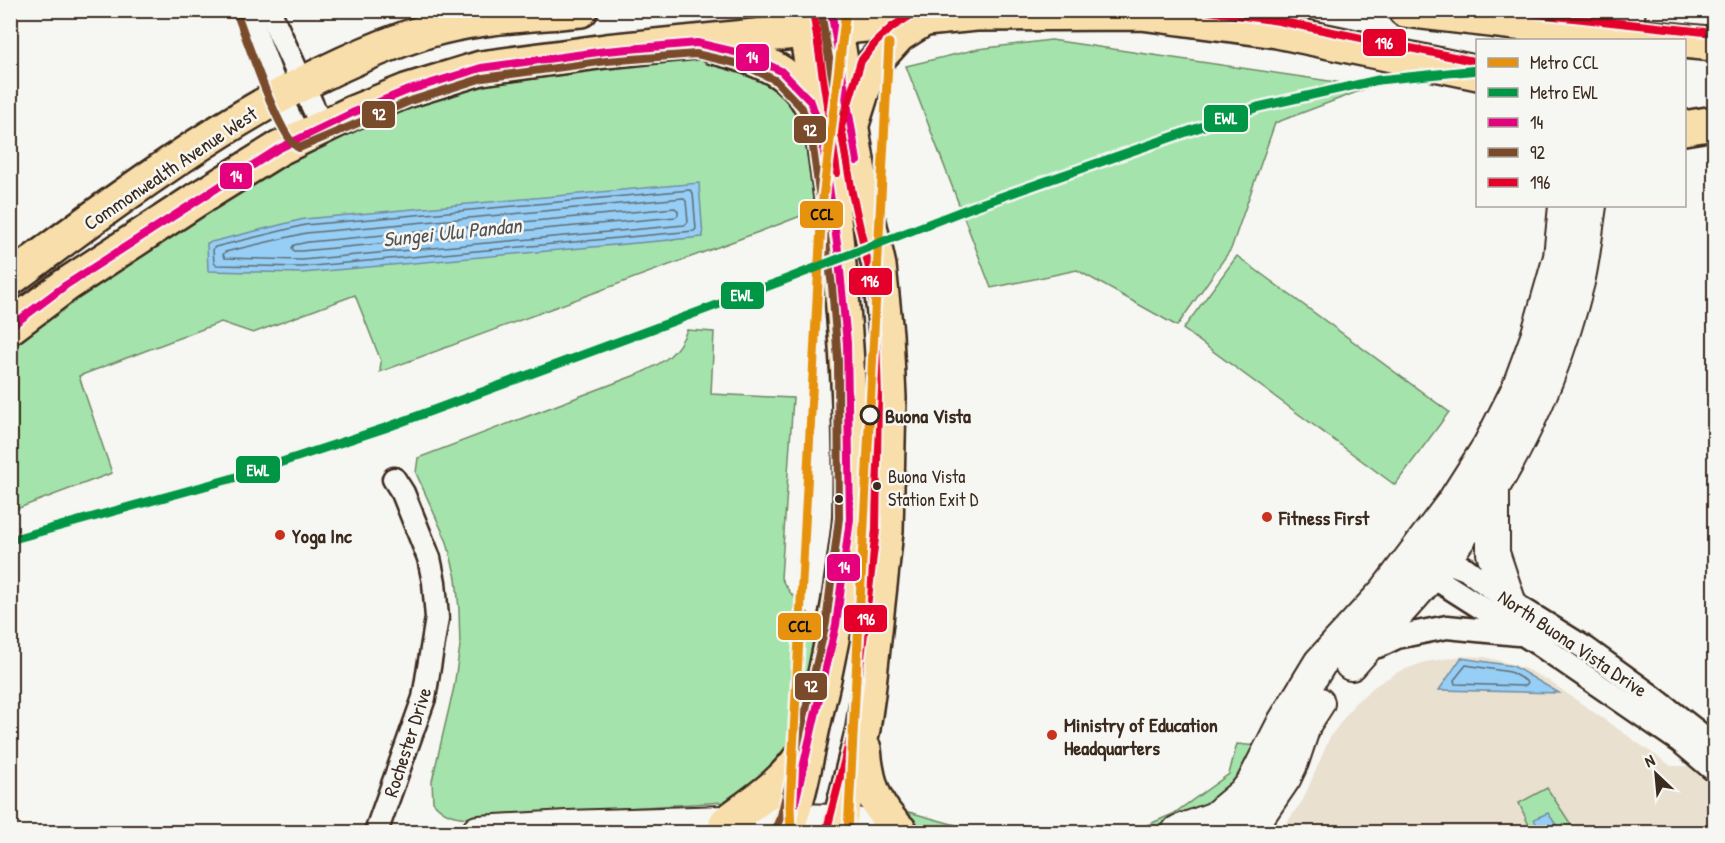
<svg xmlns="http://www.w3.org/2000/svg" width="1725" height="843" font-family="'Patrick Hand',sans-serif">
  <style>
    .built { fill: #e9e0d0 }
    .green { fill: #a4e4ac; stroke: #708765; stroke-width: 1.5 }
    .water { fill: #96cef5; stroke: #728c9f; stroke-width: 1.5 }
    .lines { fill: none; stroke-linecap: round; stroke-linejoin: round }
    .shore { stroke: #5f6c74; stroke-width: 1.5 }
    .street-casing { stroke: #3b2a1e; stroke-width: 27 }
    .secondary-casing { stroke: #3b2a1e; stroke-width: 36 }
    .primary-casing { stroke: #3b2a1e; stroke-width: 38 }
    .street { stroke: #f6f6f2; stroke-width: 22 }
    .secondary { stroke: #f6f6f2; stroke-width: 32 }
    .primary { stroke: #f8deab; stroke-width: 33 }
    .bus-1-casing { stroke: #f6f6f2; stroke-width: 12 }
    .bus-2-casing { stroke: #f6f6f2; stroke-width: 12 }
    .bus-3-casing { stroke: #f6f6f2; stroke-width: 12 }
    .bus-1 { stroke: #e5007d; stroke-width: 8 }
    .bus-2 { stroke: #7a4b2a; stroke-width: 8 }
    .bus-3 { stroke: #e4002b; stroke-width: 8 }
    .metro-1-casing { stroke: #f6f6f2; stroke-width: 14 }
    .metro-2-casing { stroke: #f6f6f2; stroke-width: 14 }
    .metro-1 { stroke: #e7920f; stroke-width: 9 }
    .metro-2 { stroke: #009645; stroke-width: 9 }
    .stop-dot { fill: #f6f6f2; stroke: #3b2a1e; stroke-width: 3 }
    .bus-dot { fill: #3b2a1e; stroke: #f6f6f2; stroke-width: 2 }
    .poi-dot { fill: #c8321e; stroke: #f6f6f2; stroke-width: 2 }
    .labels { text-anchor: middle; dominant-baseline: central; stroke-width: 5; stroke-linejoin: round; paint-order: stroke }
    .bus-label { font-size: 18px; fill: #3b2a1e; stroke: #f6f6f2; text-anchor: start }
    .street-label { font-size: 20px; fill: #3b2a1e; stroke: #f6f6f2 }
    .stop-label { font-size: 20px; font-weight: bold; fill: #3b2a1e; stroke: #f6f6f2; text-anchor: start }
    .poi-label { font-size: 20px; font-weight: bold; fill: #3b2a1e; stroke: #f6f6f2; text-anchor: start }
    .water-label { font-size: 21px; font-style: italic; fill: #525354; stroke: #f6f6f2 }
    .line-badge { stroke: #f6f6f2; stroke-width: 2 }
    .badge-label { font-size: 16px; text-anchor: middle; font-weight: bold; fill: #fff }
    .pale-badge-label { font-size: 16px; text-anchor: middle; font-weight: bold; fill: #111 }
  </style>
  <rect width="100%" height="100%" fill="#f6f6f2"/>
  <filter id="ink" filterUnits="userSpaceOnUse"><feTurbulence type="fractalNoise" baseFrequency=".0167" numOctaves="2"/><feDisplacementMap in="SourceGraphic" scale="12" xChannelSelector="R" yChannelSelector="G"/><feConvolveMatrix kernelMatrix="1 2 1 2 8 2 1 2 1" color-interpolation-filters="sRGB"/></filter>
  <g filter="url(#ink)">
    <polygon class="built" points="1462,656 1485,657 1515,665 1532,672 1549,681 1671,766 1714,766 1714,832 1280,832 1303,800 1330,737 1355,703 1375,686 1398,672 1425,662"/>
    <g class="green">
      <polygon points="1051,40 1370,87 1275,123 1231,249 1177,326 1077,270 991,288 906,66 978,49"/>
      <polygon points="697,43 811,102 832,196 803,215 780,224 380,372 381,361 355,295 253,333 221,322 79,376 112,473 11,511 11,327 406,91"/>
      <polygon points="1237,256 1449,412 1395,485 1183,329"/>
      <path d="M687,330L714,332L711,394L793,398L781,578C793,603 812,610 823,636L802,743L741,797L724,802L471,818C454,817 444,815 433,802L432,781L454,687L460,646L459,609L456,578L447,542L416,473L418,458L641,373C664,362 677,355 687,330Z"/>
      <polygon points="1237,744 1286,749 1178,832 1131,832 1173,814 1229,774"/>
      <polygon points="1547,788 1576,832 1532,832 1519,803"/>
      <polygon points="876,803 981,832 902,832"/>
    </g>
    <g class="water">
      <polygon points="699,183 703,237 302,273 208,271 207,243 304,219"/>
      <polygon points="1461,658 1513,666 1559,693 1439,690"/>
      <polygon points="1548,813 1561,832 1540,832 1534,819"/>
    </g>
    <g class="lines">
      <g class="shore">
        <polygon points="690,190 693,193 696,229 694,231 302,267 217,265 214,263 213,249 215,247 305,225"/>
        <polygon points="683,198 686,201 688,222 685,225 302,260 225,258 223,255 225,252 306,233"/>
        <polygon points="675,208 678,211 678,215 676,217 301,251 294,251 292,248 294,245 308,242"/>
        <polygon points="1466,665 1510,672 1526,681 1527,684 1524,686 1455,684 1454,680"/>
      </g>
      <g class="street-casing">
        <g id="street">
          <polyline points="247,10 279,96 300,138"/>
          <polyline points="269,10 322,127"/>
          <polyline points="1443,560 1466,569 1509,601 1585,648 1650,695 1714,745"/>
          <polyline points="1430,575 1537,643 1681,742 1714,770"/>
          <polyline points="1378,646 1397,637 1447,627 1518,634"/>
          <polyline points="376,832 424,698 437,618 434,582 429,558 403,493 394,479"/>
        </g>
      </g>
      <g class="secondary-casing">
        <g id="secondary">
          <polyline points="1599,33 1603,10"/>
          <polyline points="1625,35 1629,10"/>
          <polyline points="1493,490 1493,553 1509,601"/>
          <path d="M1351,664C1387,623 1427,584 1458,540C1514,463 1555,374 1578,282C1584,257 1586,231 1590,206"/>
          <polyline points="478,832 567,827 791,820 841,821 896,832"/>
          <polyline points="1178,832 1215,818 1246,792 1253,783 1284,722 1320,663 1386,591 1452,504 1489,446 1517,391 1537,337 1560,257 1565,206"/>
          <polyline points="1239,832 1255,821 1285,777 1292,762 1305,723 1318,703"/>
        </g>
      </g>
      <g class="primary-casing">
        <g id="primary">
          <polyline points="831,10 839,49 862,191 879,266 886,334 889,398 886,531 868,694 863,729 837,832"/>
          <polyline points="1405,10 1599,33 1714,44"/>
          <path d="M714,47C755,57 799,71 815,115"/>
          <polyline points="853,121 870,67 899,35 923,20"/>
          <polyline points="1684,128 1714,123"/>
          <path d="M10,279C137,185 276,79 427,31C476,16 530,15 581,10"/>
          <polyline points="10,327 66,285 196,200 278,149 352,113 406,91 481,68 606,51 925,19 976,14 1141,13 1277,31 1478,73"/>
          <path d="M864,749C867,785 875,807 901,832"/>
          <path d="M726,823C755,801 785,783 804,752"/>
          <path d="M785,832C801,797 806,756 815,718C827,668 837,618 844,566C846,550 849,533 850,517C854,347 832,177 802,10"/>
        </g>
      </g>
      <use href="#street" class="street"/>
      <use href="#secondary" class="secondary"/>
      <use href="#primary" class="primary"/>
      <g class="bus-1-casing">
        <g id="bus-1">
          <polyline points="831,10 857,161"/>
          <polyline points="10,327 66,285 278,149 352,113 406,91 481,68 606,51 697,43 748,55 781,71 811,102 821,131 838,250 847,343 850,519 836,625 791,820 785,832"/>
        </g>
      </g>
      <g class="bus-2-casing">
        <g id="bus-2">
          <polyline points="821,12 847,163"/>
          <path d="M237,14C246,37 280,141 299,148L410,101L483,78L607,61L696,54L744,65L775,80L802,108L811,133L832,286L838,361L839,518L826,623L781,816L776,827"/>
        </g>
      </g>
      <g class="bus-3-casing">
        <g id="bus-3">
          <polyline points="813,10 837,173"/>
          <polyline points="1202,10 1279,21 1478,62"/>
          <polyline points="1498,10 1714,33"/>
          <polyline points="827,829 853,727 876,530 878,398 876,335 869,268 852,193 841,127 861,61 876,42 892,27 919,10"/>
        </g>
      </g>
      <use href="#bus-1" class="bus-1"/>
      <use href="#bus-2" class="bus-2"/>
      <use href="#bus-3" class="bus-3"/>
      <g class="metro-1-casing">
        <g id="metro-1">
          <polyline points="791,832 790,807 822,206 846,10"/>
          <polyline points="848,832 889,43"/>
        </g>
      </g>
      <g class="metro-2-casing">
        <polyline id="metro-2" points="10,540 230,479 385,428 779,282 975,206 1258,107 1378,80 1478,70"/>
      </g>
      <use href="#metro-1" class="metro-1"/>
      <use href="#metro-2" class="metro-2"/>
    </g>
  </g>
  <circle class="stop-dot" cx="870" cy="415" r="9"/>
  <g class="bus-dot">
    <circle cx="877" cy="486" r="5"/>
    <circle cx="839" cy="499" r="5"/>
  </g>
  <g class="poi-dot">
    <circle cx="1267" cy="517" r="6"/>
    <circle cx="280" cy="535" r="6"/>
    <circle cx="1052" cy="735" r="6"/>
  </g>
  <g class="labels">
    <g class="bus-label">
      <text x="888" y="476">Buona Vista<tspan x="888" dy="23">Station Exit D</tspan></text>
    </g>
    <g class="street-label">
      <text transform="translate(170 168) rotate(-34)">Commonwealth Avenue West</text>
      <text transform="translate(1573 643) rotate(34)">North Buona Vista Drive</text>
      <text transform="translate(407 742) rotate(-72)">Rochester Drive</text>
    </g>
    <g class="stop-label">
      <text x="885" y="415">Buona Vista</text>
    </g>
    <g class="poi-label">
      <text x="1279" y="517">Fitness First</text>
      <text x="292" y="535">Yoga Inc</text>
      <text x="1064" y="724">Ministry of Education<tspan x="1064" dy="23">Headquarters</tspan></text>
    </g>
    <g class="water-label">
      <text transform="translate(452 232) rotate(-6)">Sungei Ulu Pandan</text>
    </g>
  </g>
  <g class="line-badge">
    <rect x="1362" y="28" width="45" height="29" rx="6" fill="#e4002b"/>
    <rect x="735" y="43" width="35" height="29" rx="6" fill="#e5007d"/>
    <rect x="361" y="100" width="35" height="29" rx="6" fill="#7a4b2a"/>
    <rect x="1203" y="104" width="46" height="29" rx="6" fill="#009645"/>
    <rect x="793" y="115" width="34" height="29" rx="6" fill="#7a4b2a"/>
    <rect x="219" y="162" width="34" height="28" rx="6" fill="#e5007d"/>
    <rect x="799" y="200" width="45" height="29" rx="6" fill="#e7920f"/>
    <rect x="848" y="267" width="45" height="29" rx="6" fill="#e4002b"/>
    <rect x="720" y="281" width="45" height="29" rx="6" fill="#009645"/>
    <rect x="235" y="455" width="46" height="29" rx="6" fill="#009645"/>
    <rect x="826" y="553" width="35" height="29" rx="6" fill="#e5007d"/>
    <rect x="843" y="604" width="45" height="29" rx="6" fill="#e4002b"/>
    <rect x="777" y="612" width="45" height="29" rx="6" fill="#e7920f"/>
    <rect x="794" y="672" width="34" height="29" rx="6" fill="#7a4b2a"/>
  </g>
  <g class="badge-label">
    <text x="1384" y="49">196</text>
    <text x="752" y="63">14</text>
    <text x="379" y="120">92</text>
    <text x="1226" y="124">EWL</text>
    <text x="810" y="136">92</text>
    <text x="236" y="182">14</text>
    <text x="870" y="287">196</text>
    <text x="742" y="301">EWL</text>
    <text x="258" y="476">EWL</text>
    <text x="844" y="573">14</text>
    <text x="866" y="625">196</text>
    <text x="811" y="692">92</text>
  </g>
  <g class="pale-badge-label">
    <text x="822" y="220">CCL</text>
    <text x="800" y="632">CCL</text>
  </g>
  <rect width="1725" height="843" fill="none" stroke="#f6f6f2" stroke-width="36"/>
  <rect x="18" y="18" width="1689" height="807" fill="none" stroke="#3b2a1e" stroke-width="2" filter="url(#ink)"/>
  <rect x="1476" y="39" width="210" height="168" fill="#f6f6f2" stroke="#aba49d" stroke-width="1.5"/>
  <rect x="1488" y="58" width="30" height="9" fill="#e7920f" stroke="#aba49d" stroke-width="1.5"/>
  <text x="1530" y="69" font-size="18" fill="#3b2a1e">Metro CCL</text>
  <rect x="1488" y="88" width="30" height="9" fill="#009645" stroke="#aba49d" stroke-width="1.5"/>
  <text x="1530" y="99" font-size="18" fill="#3b2a1e">Metro EWL</text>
  <rect x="1488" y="118" width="30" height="9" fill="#e5007d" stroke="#aba49d" stroke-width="1.5"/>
  <text x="1530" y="129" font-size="18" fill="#3b2a1e">14</text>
  <rect x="1488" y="148" width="30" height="9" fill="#7a4b2a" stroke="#aba49d" stroke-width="1.5"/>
  <text x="1530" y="159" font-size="18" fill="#3b2a1e">92</text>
  <rect x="1488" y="178" width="30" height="9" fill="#e4002b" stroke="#aba49d" stroke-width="1.5"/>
  <text x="1530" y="189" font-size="18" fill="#3b2a1e">196</text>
  <g transform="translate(1656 774) rotate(334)" stroke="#f6f6f2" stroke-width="4.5" paint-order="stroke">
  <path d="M0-4.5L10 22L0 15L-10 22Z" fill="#3b2a1e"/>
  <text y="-9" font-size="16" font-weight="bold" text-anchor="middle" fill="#3b2a1e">N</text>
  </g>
</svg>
